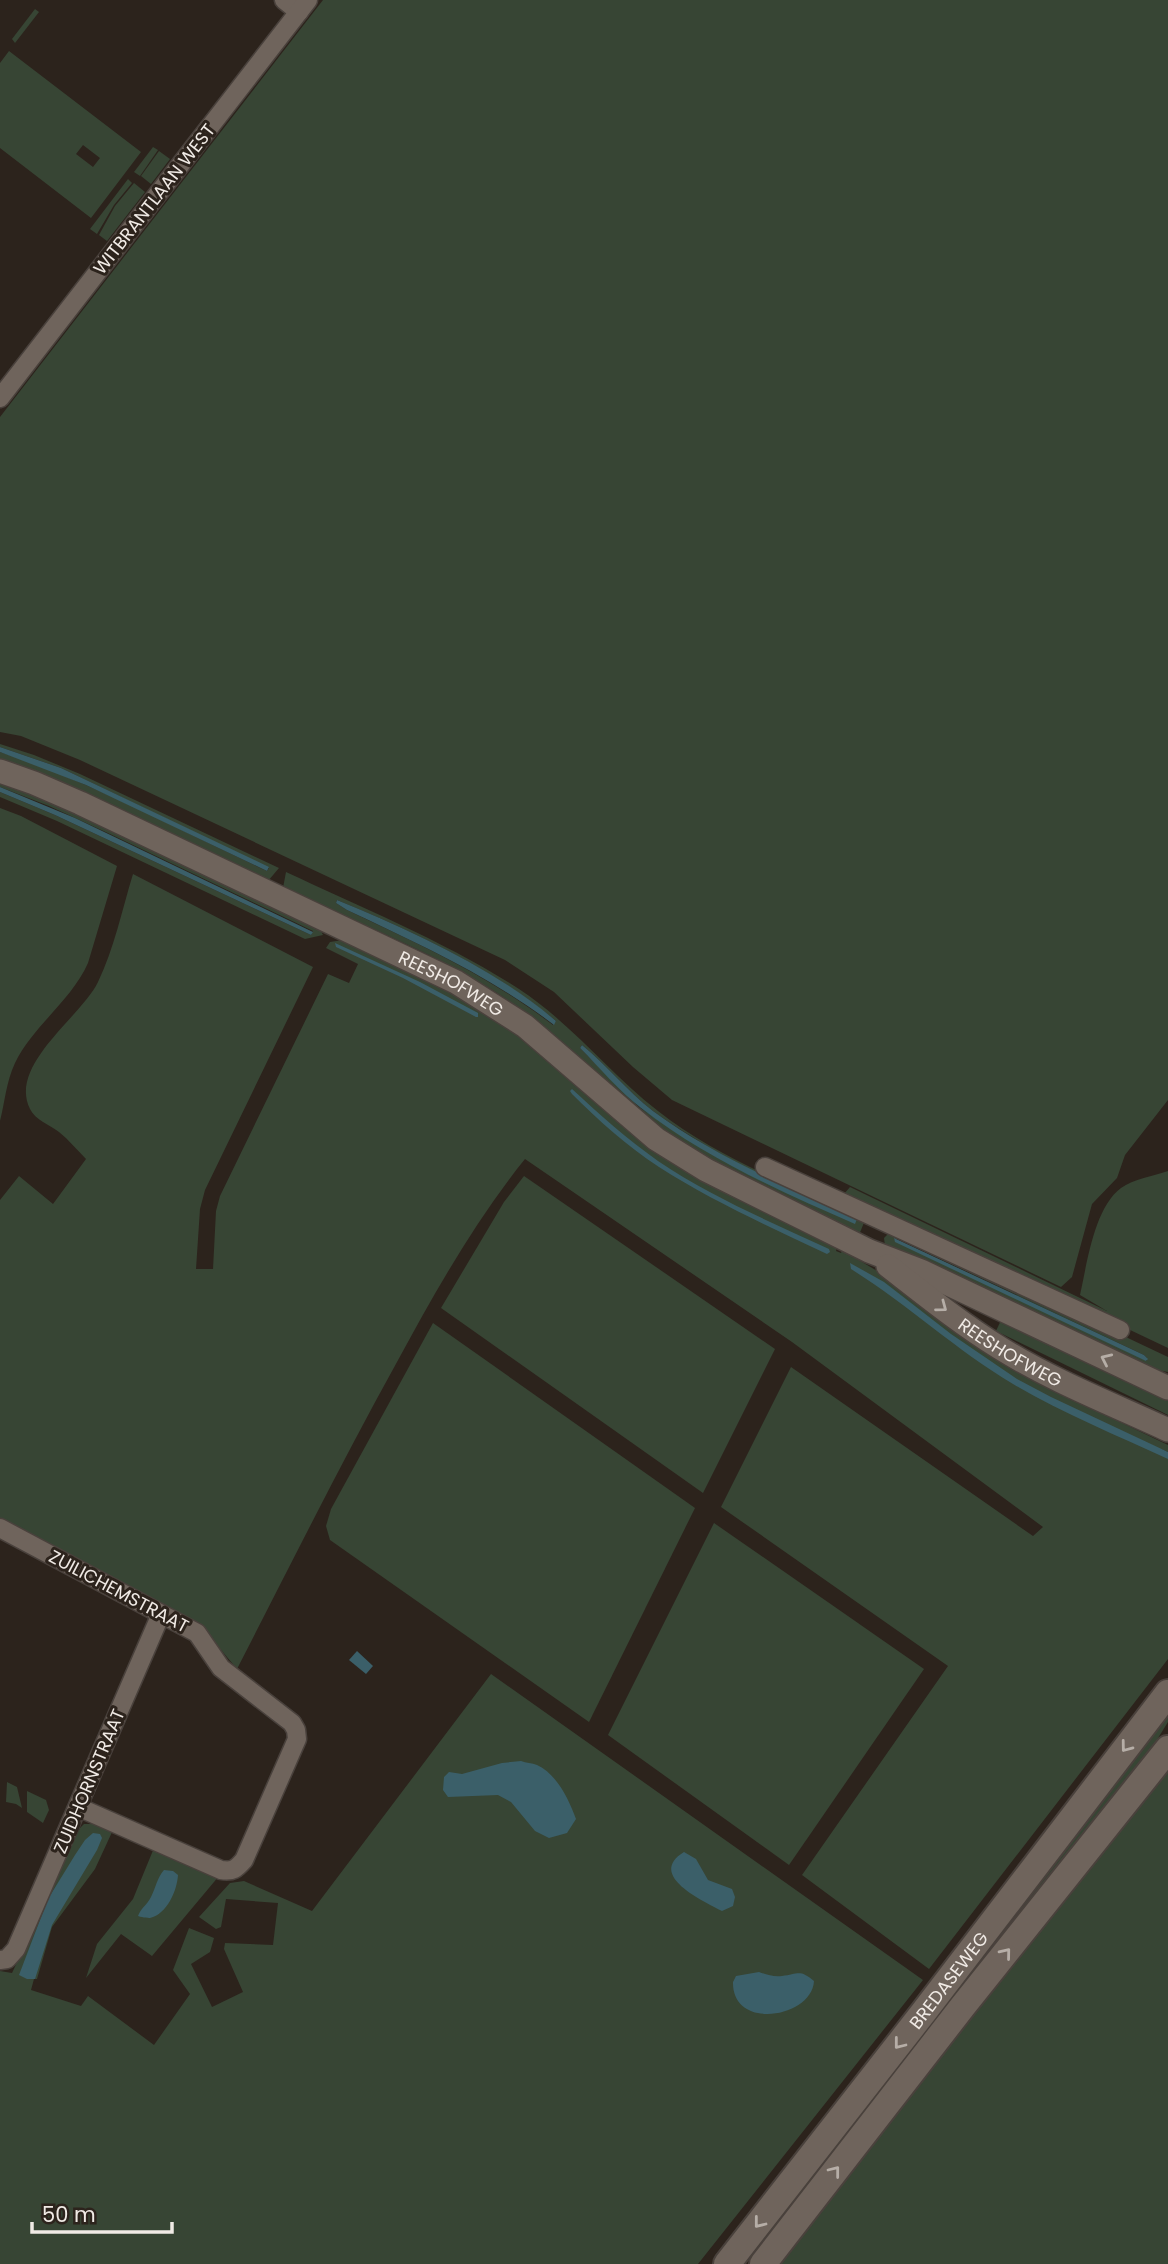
<svg xmlns="http://www.w3.org/2000/svg" width="1168" height="2264" font-family="Poppins,sans-serif">
  <style>
    .green { fill: #374534; fill-rule: evenodd }
    .water { fill: #3b5f69 }
    .lines { fill: none; stroke-linecap: round; stroke-linejoin: round }
    .minor-casing { stroke: #49413c; stroke-width: 21 }
    .tertiary-casing { stroke: #49413c; stroke-width: 26 }
    .secondary-casing { stroke: #49413c; stroke-width: 30 }
    .minor { stroke: #6f645c; stroke-width: 18 }
    .tertiary { stroke: #6f645c; stroke-width: 23 }
    .secondary { stroke: #6f645c; stroke-width: 26 }
    .oneway { stroke: #b6aea7 }
    .labels { text-anchor: middle; dominant-baseline: central; stroke-width: 6; stroke-linejoin: round; paint-order: stroke }
    .street-label { font-size: 18px; fill: #f0eae5; stroke: #2c231c }
  </style>
  <rect width="100%" height="100%" fill="#2c231c"/>
  <g class="green">
    <polygon points="323,0 1168,0 1168,1100 1125,1155 1117,1178 1092,1204 1072,1277 1061,1287 672,1100 633,1067 554,992 505,960 80,760 21,736 0,732 0,417"/>
    <polygon points="35,9 39,12 15,43 12,39"/>
    <path d="M9,51L141,152L91,218L0,148V63ZM83,145L100,158L93,167L76,154Z"/>
    <polygon points="153,147 158,150 140,176 134,172"/>
    <polygon points="159,151 170,159 151,184 141,176"/>
    <polygon points="128,179 132,183 114,205 97,234 90,229"/>
    <polygon points="134,183 145,192 107,241 99,235 115,206"/>
    <path d="M0,744L34,755L80,774L279,868L268,881L0,760V752C92,782 179,830 267,871L269,868L61,768L0,747Z"/>
    <polygon points="0,782 29,792 320,929 323,935 305,939 57,821 0,797 0,792 55,815 311,935 313,931 110,834 49,806 0,787"/>
    <path d="M0,808L21,816L117,866L88,963C71,1001 33,1026 15,1063C6,1082 5,1102 0,1121Z"/>
    <path d="M286,872C365,909 446,942 519,989C571,1023 609,1073 658,1111C719,1159 796,1187 865,1220L859,1235C791,1201 720,1171 657,1127C630,1108 606,1083 582,1060C555,1034 525,1011 494,991C428,950 353,921 283,888ZM337,900C413,931 492,968 556,1021L553,1025C487,975 421,945 347,910L336,903ZM582,1045C607,1065 627,1091 653,1111C715,1156 788,1188 856,1223L740,1169L685,1138L639,1107L580,1048Z"/>
    <path d="M133,874L313,967L205,1190L200,1209L196,1269H213L216,1211L220,1196L328,974L349,983L358,964L326,948L330,942L343,940C403,969 468,994 521,1036C572,1076 616,1126 671,1162C721,1194 775,1217 828,1242L837,1247L836,1251L841,1253L842,1250L899,1284L1019,1372L1039,1383L1168,1445V1452L1161,1449L1168,1454V1659L929,1969L802,1875L948,1666L721,1507L791,1367L1033,1536L1043,1527L792,1342L525,1159C475,1221 435,1292 397,1362C341,1463 290,1566 237,1669L201,1626L0,1519V1200L19,1176L53,1204L86,1159C77,1150 69,1140 59,1132C50,1125 35,1120 30,1109C8,1065 81,1017 98,982C114,949 122,910 133,874Z"/>
    <path d="M1168,1171V1348L844,1194L850,1187L1107,1311L1080,1295C1087,1264 1094,1208 1121,1188C1133,1179 1154,1176 1168,1171Z"/>
    <polygon points="524,1176 775,1349 703,1493 441,1308 504,1202"/>
    <path d="M894,1233L1081,1322L1111,1330L1168,1357V1372L1135,1366L885,1246L884,1238L888,1234ZM894,1239H898L1144,1355L1147,1358V1361Z"/>
    <polygon points="1002,1318 1168,1396 1168,1415 996,1331"/>
    <polygon points="433,1323 695,1508 589,1722 330,1540 326,1526 331,1509"/>
    <polygon points="714,1523 924,1669 789,1865 608,1735"/>
    <polygon points="491,1674 923,1980 698,2264 0,2264 0,1971 12,1973 80,1828 84,1824 97,1824 113,1830 95,1869 52,1927 37,1979 34,1979 31,1990 81,2006 88,1996 154,2045 190,1994 173,1970 189,1928 214,1938 210,1952 191,1964 212,2007 243,1992 224,1949 225,1943 273,1945 278,1903 226,1899 221,1927 216,1929 199,1917 230,1883 244,1881 312,1911"/>
    <polygon points="1168,1710 1168,1722 1132,1780 983,1967 975,1961"/>
    <polygon points="1168,1767 1168,2264 776,2264"/>
    <polygon points="7,1782 17,1787 22,1808 16,1804 6,1802"/>
    <polygon points="27,1791 46,1800 49,1810 43,1823 27,1812"/>
    <polygon points="154,1848 219,1876 152,1956 121,1934 86,1978 97,1944 133,1899"/>
  </g>
  <g class="water">
    <polygon points="0,747 61,768 269,867 267,871 86,785 0,752"/>
    <polygon points="0,787 75,818 313,932 311,935 55,815 0,792"/>
    <path d="M337,900C412,931 494,968 556,1021L554,1025C490,976 419,944 347,910L336,903Z"/>
    <polygon points="335,943 420,982 478,1013 478,1017 476,1017 403,978 336,947"/>
    <path d="M582,1045C607,1065 627,1091 653,1111C715,1157 788,1186 857,1219L855,1224C782,1192 705,1158 641,1108C619,1091 600,1068 580,1048Z"/>
    <path d="M572,1089C599,1114 627,1139 658,1161C711,1197 771,1222 829,1249L830,1252L827,1254C770,1227 712,1201 659,1167C627,1146 599,1121 572,1094L570,1091Z"/>
    <polygon points="894,1238 1144,1355 1148,1359 1146,1361 895,1242"/>
    <path d="M850,1263L884,1282L951,1334L1017,1379L1051,1397L1168,1452V1459C1116,1435 1062,1413 1013,1384C956,1350 907,1304 851,1269Z"/>
    <polygon points="357,1651 373,1666 366,1674 349,1660"/>
    <path d="M521,1761C526,1763 532,1763 537,1765C557,1774 569,1800 576,1819L567,1833L549,1838L535,1831L511,1802L498,1795L448,1797L443,1790L444,1777L449,1772L462,1774L502,1763Z"/>
    <polygon points="93,1833 100,1834 102,1838 97,1850 52,1925 35,1979 27,1979 19,1975 48,1899 75,1855 85,1840"/>
    <path d="M684,1852L696,1859L708,1880L732,1889L735,1897L733,1906L722,1911C703,1901 646,1875 684,1852Z"/>
    <path d="M164,1870L173,1871L178,1875C177,1891 167,1914 150,1918C149,1918 139,1917 138,1916C141,1908 147,1905 151,1897C156,1887 157,1878 164,1870Z"/>
    <path d="M759,1972C767,1975 774,1977 782,1976C798,1974 800,1969 814,1981C812,2018 732,2031 733,1982L736,1976Z"/>
  </g>
  <g class="lines">
    <g class="minor-casing">
      <g id="minor">
        <polyline points="284,0 299,12"/>
        <polyline points="0,398 308,0"/>
        <polyline points="765,1167 1120,1330"/>
        <path d="M0,1528L197,1633L221,1668L292,1723L296,1730L297,1739L244,1860C236,1869 233,1872 221,1870L78,1807"/>
        <polyline points="0,1960 7,1959 16,1949 161,1614"/>
      </g>
    </g>
    <g class="tertiary-casing">
      <g id="tertiary">
        <path id="s1" d="M0,771L34,783L80,803L456,982L525,1026L656,1139L706,1170L869,1251L921,1271L1168,1388"/>
        <path id="s2" d="M888,1266C924,1294 961,1324 1000,1348C1053,1381 1112,1404 1168,1430"/>
      </g>
    </g>
    <g class="secondary-casing">
      <g id="secondary">
        <path id="s3" d="M727,2264L923,2013L1168,1693"/>
        <polyline points="763,2264 963,2006 1168,1749"/>
      </g>
    </g>
    <use href="#minor" class="minor"/>
    <use href="#tertiary" class="tertiary"/>
    <use href="#secondary" class="secondary"/>
  </g>
  <defs><path id="oneway-chevron" d="M-2-3.5L2.5 0L-2 3.5" fill="none" stroke-width="1.6" stroke-linecap="round" stroke-linejoin="round" transform="scale(1.75)"/></defs>
  <g class="oneway">
    <use href="#oneway-chevron" transform="translate(942 1307) rotate(37)"/>
    <use href="#oneway-chevron" transform="translate(1106 1359) rotate(-155)"/>
    <use href="#oneway-chevron" transform="translate(1126 1747) rotate(127)"/>
    <use href="#oneway-chevron" transform="translate(1006 1953) rotate(-51)"/>
    <use href="#oneway-chevron" transform="translate(899 2044) rotate(128)"/>
    <use href="#oneway-chevron" transform="translate(835 2171) rotate(-52)"/>
    <use href="#oneway-chevron" transform="translate(759 2223) rotate(128)"/>
  </g>
  <g class="labels">
    <g class="street-label">
      <text transform="translate(154 199) rotate(-52)">WITBRANTLAAN WEST</text>
      <text stroke="none"><textPath href="#s1" startOffset="499">REESHOFWEG</textPath></text>
      <text stroke="none"><textPath href="#s2" startOffset="150">REESHOFWEG</textPath></text>
      <text transform="translate(119 1591) rotate(28)">ZUILICHEMSTRAAT</text>
      <text transform="translate(89 1781) rotate(-67)">ZUIDHORNSTRAAT</text>
      <text stroke="none"><textPath href="#s3" startOffset="360">BREDASEWEG</textPath></text>
    </g>
  </g>
  <path d="M32 2222v10h140v-10" fill="none" stroke="#f0eae5" stroke-width="3.5"/>
  <text x="42" y="2222" font-size="21" fill="#f0eae5" stroke="#2c231c" stroke-width="5" paint-order="stroke">50 m</text>
</svg>
